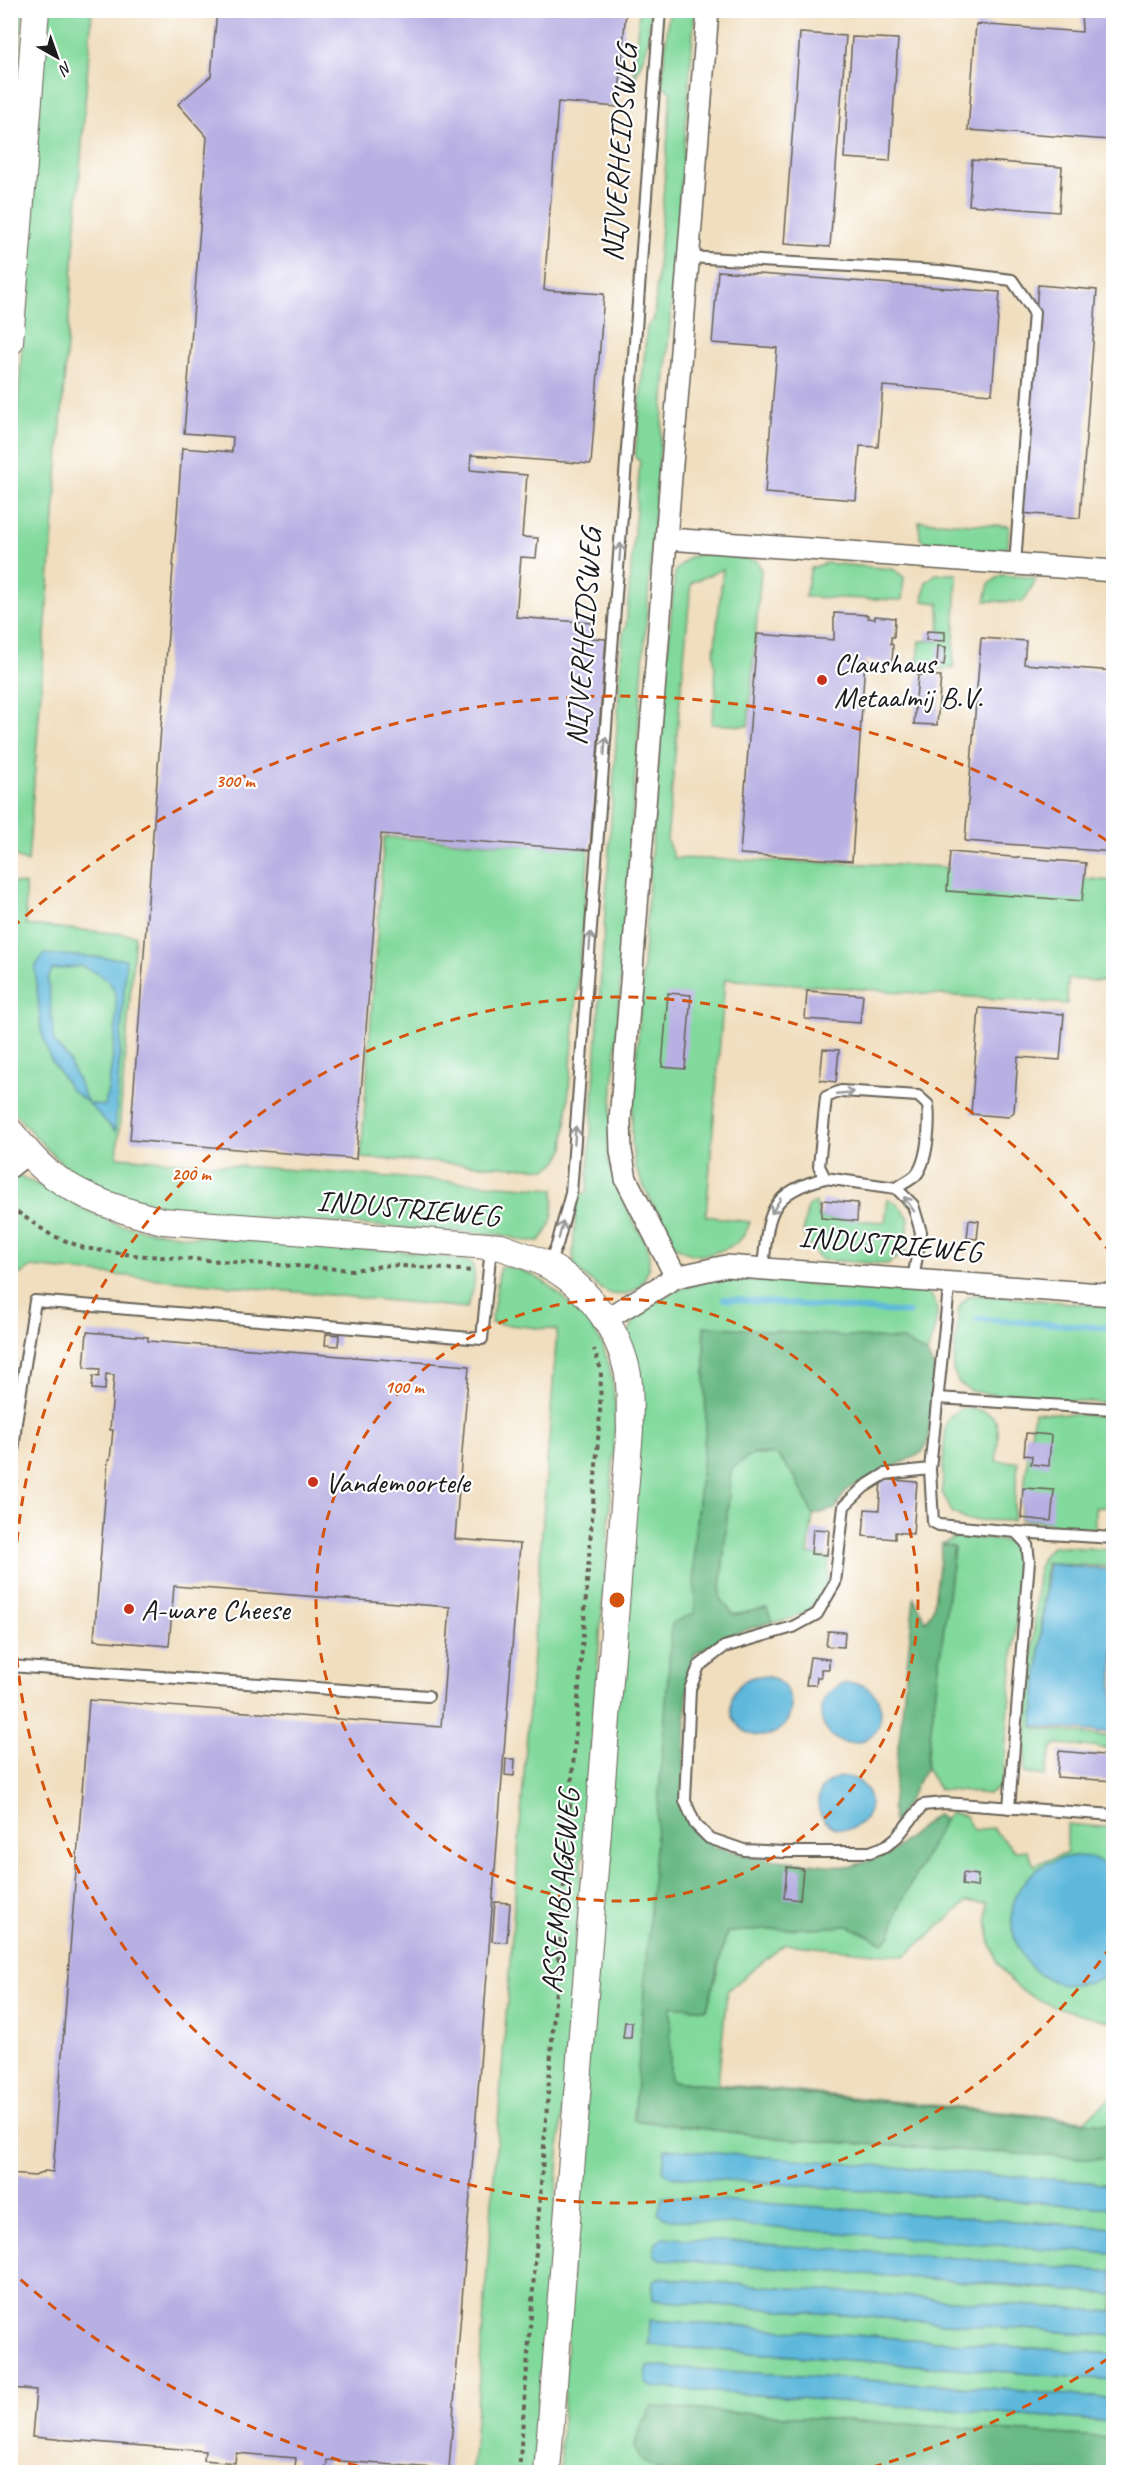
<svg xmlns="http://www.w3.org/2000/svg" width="1124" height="2483" font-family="Caveat,sans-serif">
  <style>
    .green { fill: #82d99c; stroke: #4f7a5c; stroke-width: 1.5 }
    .forest { fill: #69b984; stroke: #426a50; stroke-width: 1.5 }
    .water { fill: #5db8db; stroke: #3c6a7c; stroke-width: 1.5; fill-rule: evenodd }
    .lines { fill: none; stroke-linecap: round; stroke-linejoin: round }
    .stream { stroke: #5db8db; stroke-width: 6 }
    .building { fill: #b8b0e3 }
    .service-casing { stroke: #666055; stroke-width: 14 }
    .minor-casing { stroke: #666055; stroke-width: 24 }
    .tertiary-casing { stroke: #666055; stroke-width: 28 }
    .path { stroke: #666055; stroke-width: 4; stroke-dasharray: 4.5 4.5; stroke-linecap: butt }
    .service { stroke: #fff; stroke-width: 10 }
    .minor { stroke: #fff; stroke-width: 21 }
    .tertiary { stroke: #fff; stroke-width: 26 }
    .oneway { stroke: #999 }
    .ring { fill: none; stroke: #d4530e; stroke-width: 3; stroke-dasharray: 10 8 }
    .poi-dot { fill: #c8321e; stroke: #fff; stroke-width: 2 }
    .labels { text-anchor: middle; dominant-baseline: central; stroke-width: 4.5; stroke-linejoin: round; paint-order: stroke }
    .street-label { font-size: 30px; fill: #1c1c1c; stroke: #fff }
    .poi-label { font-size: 30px; fill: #1c1c1c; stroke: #fff; text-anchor: start }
    .centre { fill: #d4530e; stroke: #fff; stroke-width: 3 }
    .ring-label { font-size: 18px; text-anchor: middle; font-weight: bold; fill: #d4530e; stroke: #fff; stroke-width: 4.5; stroke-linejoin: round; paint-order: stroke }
  </style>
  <rect width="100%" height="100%" fill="#fff"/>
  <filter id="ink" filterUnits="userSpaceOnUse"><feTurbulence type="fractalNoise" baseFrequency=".0167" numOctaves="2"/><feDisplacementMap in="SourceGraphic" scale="12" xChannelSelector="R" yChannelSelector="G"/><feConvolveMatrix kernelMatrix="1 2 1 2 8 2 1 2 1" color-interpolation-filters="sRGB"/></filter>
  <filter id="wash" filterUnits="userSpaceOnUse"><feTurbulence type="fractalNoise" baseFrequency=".008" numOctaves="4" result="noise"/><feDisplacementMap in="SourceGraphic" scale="24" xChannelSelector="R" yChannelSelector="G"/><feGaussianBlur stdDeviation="1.35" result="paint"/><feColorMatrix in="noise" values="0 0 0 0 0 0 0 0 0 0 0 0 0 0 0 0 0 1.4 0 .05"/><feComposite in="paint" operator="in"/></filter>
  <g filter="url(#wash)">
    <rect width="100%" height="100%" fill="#f0debe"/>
    <g class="green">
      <polygon points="11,11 23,11 13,153 11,156"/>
      <polygon points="46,11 92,11 28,862 11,855 11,499"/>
      <polygon points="639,11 651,11 647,48 633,83"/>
      <path d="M669,11H695L646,622L608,1159C613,1177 619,1194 628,1211C635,1226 650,1244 649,1261C649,1273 642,1287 631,1292C610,1303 590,1280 575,1268L573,1253L577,1193H587L623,633L626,626L640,462L635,457L647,327L654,319L671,93L662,84Z"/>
      <polygon points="919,521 1009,526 1008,546 1000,552 929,546 920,538"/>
      <path d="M712,553L757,561L761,570L748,726L711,724L716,695L714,655L723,569L691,583L667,840L674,858L929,866L1113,881V982L1068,979L1067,1004L725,979L706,1216L750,1222C744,1240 736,1245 719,1251C703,1257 690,1257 676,1246C669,1240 640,1179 636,1168C631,1152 632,1134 632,1118L658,760L675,571L689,557Z"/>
      <polygon points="826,563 893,569 904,577 902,600 805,597 811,568"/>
      <polygon points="936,574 957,574 953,669 917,669 920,641 940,641 939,603 923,601 926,582"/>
      <polygon points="1001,575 1030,577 1036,580 1023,602 985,601 989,584"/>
      <polygon points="384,837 589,849 564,1149 558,1161 547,1169 361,1158"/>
      <path d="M11,883L25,884L26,925L135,935L117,1157L554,1189C553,1210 555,1226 539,1241H526L502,1235L181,1212C115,1200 82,1189 37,1138C28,1128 16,1118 11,1106Z"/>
      <path d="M20,1176L115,1224L144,1230L186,1236L424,1253L471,1262C478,1278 473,1292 467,1308L32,1267L11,1280V1179Z"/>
      <path d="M888,1199L897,1203L909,1218L906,1252L887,1264L821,1260C802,1236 799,1235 809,1205L816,1202L819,1218L885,1222Z"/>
      <path d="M500,1267C524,1267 547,1282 564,1299C573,1307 584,1315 591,1325C625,1374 614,1440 611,1496L534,2472H472L557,1330L491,1323Z"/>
      <path d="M722,1278L928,1293C946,1307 932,1335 927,1354L903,1340L704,1327L706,1426L694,1543L695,1613L634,2120L787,2139L1113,2160V2184L665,2150L669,2176L1113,2208V2228L1024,2221L942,2239L1113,2254V2272L932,2256L657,2240L654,2254L1113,2295V2312L658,2278L653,2283V2300L1113,2336V2354L651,2320L649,2345L1113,2380V2399L989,2388L648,2366L652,2387L1113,2422V2438L652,2407L665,2472H677H559L628,1335C630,1330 632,1322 636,1318C654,1295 695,1283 722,1278Z"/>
      <polygon points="983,1295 1113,1307 1113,1404 988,1394 971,1391 959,1383 953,1370 959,1307 968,1296"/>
      <path d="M962,1408C970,1409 979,1409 986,1412C1004,1419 997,1446 996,1461L1018,1462L1013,1521L966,1520L952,1512L942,1492L945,1427L950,1416Z"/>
      <polygon points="1034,1412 1113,1417 1113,1506 1095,1508 1095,1530 1020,1519"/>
      <path d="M752,1455H777L796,1478L813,1515L808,1554L830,1558C828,1571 827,1589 819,1600C808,1614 788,1621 772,1622L766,1608L734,1615L720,1599L731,1469Z"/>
      <polygon points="957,1537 1007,1541 1017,1551 1021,1559 1003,1780 998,1788 988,1794 939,1789 926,1768 954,1548 942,1544"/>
      <path d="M1054,1546L1113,1550V1567L1046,1563L1034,1728L1113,1737V1749L1059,1744L1052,1748L1045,1776L1024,1773L1038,1572C1040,1559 1043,1553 1054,1546Z"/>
      <path d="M950,1813L965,1816L973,1830L992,1828L1015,1851L1027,1850L1034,1865L1067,1853V1824L1113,1828V2022C1039,2004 985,1994 987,1903L967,1902L905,1956L785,1944L727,1991L718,2084L1085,2120L1113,2096V2125L670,2081V2006L707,2009L727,1932L849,1926L891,1935L898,1909L944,1820Z"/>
    </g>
    <g class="forest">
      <polygon points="704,1326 903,1340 927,1354 934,1368 929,1438 922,1453 847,1489 835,1509 813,1515 796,1478 777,1455 754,1453 731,1469 720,1599 734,1615 767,1608 772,1622 723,1637 693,1655 687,1691 683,1803 692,1824 714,1846 757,1858 849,1867 889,1854 937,1814 944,1820 898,1909 891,1935 883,1943 849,1926 727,1932 707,2009 671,2006 670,2081 1113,2125 1113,2160 787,2139 634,2120 672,1623 695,1613 694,1543 706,1426"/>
      <polygon points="942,1544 954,1547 926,1768 894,1825 892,1808 914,1598 926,1621 933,1609"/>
      <polygon points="652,2407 1113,2438 1113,2472 665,2472 641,2460 634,2447 643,2421"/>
    </g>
    <g class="water">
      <path d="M43,954L126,959L115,1131L88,1103L70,1089L50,1058L41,1030L35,968ZM81,966C92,971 105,975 112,986C123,1002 109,1084 105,1106L88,1103L67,1057L54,1042L48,979L52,970Z"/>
      <polygon points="1048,1564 1113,1570 1113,1733 1033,1726"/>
      <circle cx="761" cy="1706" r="30"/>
      <circle cx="851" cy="1713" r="30"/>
      <circle cx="844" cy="1803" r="26"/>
      <path d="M1074,1856L1089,1857L1114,1869L1113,1972C1017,2029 962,1872 1074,1856Z"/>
      <polygon points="665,2149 1113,2184 1113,2208 669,2176 663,2171"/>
      <polygon points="663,2196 1113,2228 1113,2254 675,2220 664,2217 658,2213"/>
      <polygon points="661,2237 932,2256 1113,2272 1113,2295 1025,2286 659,2259 654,2254 655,2245"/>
      <polygon points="658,2278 1113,2312 1113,2336 653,2300 653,2282"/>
      <polygon points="650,2320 1113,2354 1113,2380 649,2345"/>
      <polygon points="647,2366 989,2388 1113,2399 1113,2422 652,2387 646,2382"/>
    </g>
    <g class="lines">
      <g class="stream">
        <polyline points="724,1299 909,1313"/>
        <polyline points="977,1319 1114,1328"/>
      </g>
    </g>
    <g id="blocks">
      <g class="building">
        <polygon points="217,10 626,10 618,107 558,102 544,290 604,294 591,464 471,455 470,470 527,475 522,537 538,538 536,558 521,557 516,617 592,623 591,638 606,639 590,850 381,834 356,1159 130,1140 182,448 232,452 233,437 184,433 207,137 178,104 211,76"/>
        <polygon points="1081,10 1114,10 1114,93 1110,140 968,130 976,24 1082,32"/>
        <polygon points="800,33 846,36 830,247 784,244"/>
        <polygon points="852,37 898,39 890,161 844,158"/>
        <polygon points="972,160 1062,167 1059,212 969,205"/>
        <polygon points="718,271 1000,292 992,394 883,386 878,447 860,446 856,500 765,493 777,348 712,343"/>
        <polygon points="1038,285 1097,290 1080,518 1021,513"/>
        <polygon points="834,613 868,615 868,618 875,619 875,616 895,618 894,637 891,637 891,644 893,645 892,664 865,660 852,861 740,854 757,634 834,640"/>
        <polygon points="927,631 945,632 945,641 926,640"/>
        <polygon points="981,638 1026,641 1024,664 1114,671 1114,852 965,841"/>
        <polygon points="938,646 946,647 944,665 937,664"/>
        <polygon points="918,675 941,676 937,725 914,724"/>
        <polygon points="950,852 1086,863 1082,901 947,891"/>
        <polygon points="807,991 863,995 860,1023 805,1019"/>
        <polygon points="668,993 691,995 685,1069 662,1067"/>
        <polygon points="979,1008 1064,1014 1060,1060 1018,1057 1014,1112 1008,1117 971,1114"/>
        <polygon points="823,1049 839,1050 836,1082 820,1080"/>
        <polygon points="822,1200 858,1203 857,1221 821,1218"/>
        <polygon points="969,1220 979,1221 977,1239 967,1238"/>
        <polygon points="87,1332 148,1337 148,1341 469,1366 455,1539 520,1544 449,2469 327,2460 326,2470 295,2467 296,2458 236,2453 235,2463 204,2460 205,2451 32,2437 36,2390 10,2388 10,2174 35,2176 45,2171 53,2172 89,1700 441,1727 450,1607 174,1586 169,1646 94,1640 108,1460 110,1459 113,1430 110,1430 114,1375 106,1374 105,1390 92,1389 93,1376 99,1377 100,1369 84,1368"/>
        <polygon points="326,1334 339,1335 338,1346 325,1345"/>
        <polygon points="1026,1433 1051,1435 1049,1466 1031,1464 1032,1456 1024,1455"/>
        <polygon points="881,1479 917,1482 913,1534 895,1532 895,1539 863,1536 865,1509 879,1510"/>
        <polygon points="1023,1488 1054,1490 1051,1521 1021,1518"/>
        <polygon points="813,1529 829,1530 827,1555 811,1554"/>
        <polygon points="828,1631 845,1632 844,1647 826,1646"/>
        <polygon points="810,1657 829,1659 829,1669 821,1669 821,1677 817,1677 816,1685 806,1685"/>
        <polygon points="1059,1751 1114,1756 1114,1781 1057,1777"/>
        <polygon points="506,1759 515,1759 514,1776 505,1775"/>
        <polygon points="787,1867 803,1869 800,1900 784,1898"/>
        <polygon points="963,1873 978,1875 977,1887 962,1885"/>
        <polygon points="495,1902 510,1903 507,1942 492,1941"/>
        <polygon points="625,2022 632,2022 631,2038 623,2038"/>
      </g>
    </g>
  </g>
  <g filter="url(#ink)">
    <use href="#blocks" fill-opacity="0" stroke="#666055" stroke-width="1.5"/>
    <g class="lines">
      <g class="service-casing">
        <g id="service">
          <polyline points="688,257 940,271 1012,280 1034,312 1015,564"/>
          <path d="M896,1188C902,1184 911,1180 916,1175C928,1161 930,1123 928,1105L918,1096L841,1091L826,1097L819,1166L825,1178L896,1188L913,1205L921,1232L913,1280"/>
          <polyline points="548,1265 557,1245 571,1193 660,10"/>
          <path d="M763,1267C769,1213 767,1194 825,1178"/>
          <polyline points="951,1283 948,1298 930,1469 885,1474 864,1487 844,1506 835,1583 817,1614 793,1627 724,1647 699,1666 690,1689 685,1801 695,1824 709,1838 744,1850 784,1852 870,1852 886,1846 897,1837 923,1805 944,1803 1114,1815"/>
          <polyline points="937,1398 1114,1409"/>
          <polyline points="16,1422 35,1301 482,1339 491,1247"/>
          <polyline points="930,1469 933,1522 939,1525 1016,1532 1027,1544 1029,1561 1009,1808"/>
          <polyline points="10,1484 16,1422 11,1421"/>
          <polyline points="1016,1532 1114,1538"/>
          <polyline points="10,1666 428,1696"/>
        </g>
      </g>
      <g class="minor-casing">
        <g id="minor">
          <polyline points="668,539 1114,571"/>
          <polyline points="10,1167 29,1152"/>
          <polyline points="676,1277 626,1179 621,1151 620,1121 708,10"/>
          <polyline points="606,1319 676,1277 726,1266 1114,1295"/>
        </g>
      </g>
      <g class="tertiary-casing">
        <g id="tertiary">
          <polyline points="10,342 36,10"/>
          <path d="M10,1131C23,1146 36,1164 52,1175C86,1200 123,1211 163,1221L501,1247C517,1253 535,1258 549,1266C588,1287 620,1331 628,1375C631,1393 629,1413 630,1430L547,2472"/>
        </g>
      </g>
      <g class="path">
        <polyline points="10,1207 51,1235 84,1248 132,1255 353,1270 390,1265 474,1271"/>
        <polyline points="519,2472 600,1413 601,1370 594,1349"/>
      </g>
      <use href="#service" class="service"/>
      <use href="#minor" class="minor"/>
      <use href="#tertiary" class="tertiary"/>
    </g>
    <defs><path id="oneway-shaft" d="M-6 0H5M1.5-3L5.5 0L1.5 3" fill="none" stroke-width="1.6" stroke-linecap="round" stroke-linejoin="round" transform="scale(1.5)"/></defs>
    <g class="oneway">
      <use href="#oneway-shaft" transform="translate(620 552) rotate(-86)"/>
      <use href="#oneway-shaft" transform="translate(605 746) rotate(-86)"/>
      <use href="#oneway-shaft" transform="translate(590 941) rotate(-86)"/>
      <use href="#oneway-shaft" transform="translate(845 1093) rotate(-5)"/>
      <use href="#oneway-shaft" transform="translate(575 1135) rotate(-86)"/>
      <use href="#oneway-shaft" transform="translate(909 1204) rotate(-125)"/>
      <use href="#oneway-shaft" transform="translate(776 1206) rotate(121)"/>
      <use href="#oneway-shaft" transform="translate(561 1230) rotate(-75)"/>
    </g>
  </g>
  <g class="ring">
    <circle cx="617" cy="1600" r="301"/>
    <path d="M1111 1946A603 603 0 1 1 1111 1254"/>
    <path d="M1109 2358A904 904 0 0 1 859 2471M375 2471A904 904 0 0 1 12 2272M12 928A904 904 0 0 1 1109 842"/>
  </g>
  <g class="poi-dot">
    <circle cx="822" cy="680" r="6"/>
    <circle cx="313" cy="1482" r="6"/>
    <circle cx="129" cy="1609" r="6"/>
  </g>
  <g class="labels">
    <g class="street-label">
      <text transform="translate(619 153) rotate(-86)">NIJVERHEIDSWEG</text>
      <text transform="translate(583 637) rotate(-86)">NIJVERHEIDSWEG</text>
      <text transform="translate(408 1208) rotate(5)">INDUSTRIEWEG</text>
      <text transform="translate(890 1244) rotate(5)">INDUSTRIEWEG</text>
      <text transform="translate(560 1891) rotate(-85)">ASSEMBLAGEWEG</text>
    </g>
    <g class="poi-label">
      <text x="834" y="663">Claushaus<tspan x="834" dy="34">Metaalmij B.V.</tspan></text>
      <text x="325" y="1482">Vandemoortele</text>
      <text x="141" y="1609">A-ware Cheese</text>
    </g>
  </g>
  <circle cx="617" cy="1600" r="9" class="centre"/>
  <g class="ring-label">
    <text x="235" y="787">300 m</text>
    <text x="191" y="1180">200 m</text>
    <text x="404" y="1393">100 m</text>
  </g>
  <rect width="1124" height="2483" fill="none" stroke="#fff" stroke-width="36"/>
  <g transform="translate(57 57) rotate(140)" stroke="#ffffff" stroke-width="4.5" paint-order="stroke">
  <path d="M0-4.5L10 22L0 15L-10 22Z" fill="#1c1c1c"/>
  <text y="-9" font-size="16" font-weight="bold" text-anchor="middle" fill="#1c1c1c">N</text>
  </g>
</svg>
